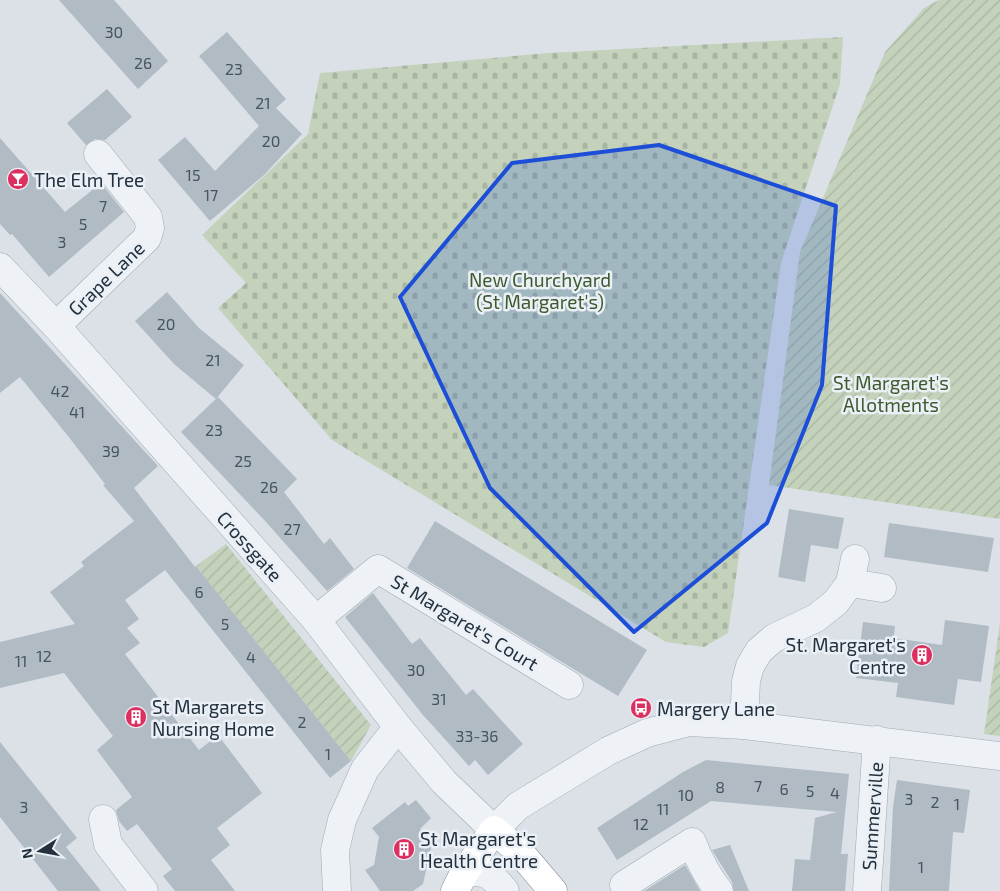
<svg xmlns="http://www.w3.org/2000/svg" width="1000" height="891" font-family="'Exo 2',sans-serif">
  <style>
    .cemetery { fill: url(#cemetery-stones) }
    .garden { fill: url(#garden-furrows) }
    .building { fill: #b1bbc4 }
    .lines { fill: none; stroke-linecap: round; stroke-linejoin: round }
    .minor-casing { stroke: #a0a9b1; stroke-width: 29 }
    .tertiary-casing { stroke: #a0a9b1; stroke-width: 29 }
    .trunk-casing { stroke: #81909f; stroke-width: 29 }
    .minor { stroke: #eef1f5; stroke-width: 28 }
    .tertiary { stroke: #eef1f5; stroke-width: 28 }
    .trunk { stroke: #fff; stroke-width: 28 }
    .marked { fill: #1d4ed8; fill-opacity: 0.2; stroke: #1d4ed8; stroke-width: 4; stroke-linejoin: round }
    .labels { text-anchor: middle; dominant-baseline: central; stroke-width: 5; stroke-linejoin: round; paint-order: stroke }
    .number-label { font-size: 16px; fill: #465460 }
    .poi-label { font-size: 19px; fill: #23313e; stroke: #eaf0f5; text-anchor: start }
    .street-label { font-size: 19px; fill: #23313e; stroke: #eaf0f5 }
    .park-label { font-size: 19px; fill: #3d5b2f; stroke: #eaf0f5 }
  </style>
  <defs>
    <pattern id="cemetery-stones" width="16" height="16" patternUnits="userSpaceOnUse" patternTransform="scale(1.25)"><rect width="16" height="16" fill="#c4d2bb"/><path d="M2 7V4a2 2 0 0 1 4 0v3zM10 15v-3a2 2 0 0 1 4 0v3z" fill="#a8b5a2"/></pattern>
    <pattern id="garden-furrows" width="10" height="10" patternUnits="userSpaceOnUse" patternTransform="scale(1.25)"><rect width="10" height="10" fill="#c4d2bb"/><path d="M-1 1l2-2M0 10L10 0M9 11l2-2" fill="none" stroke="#a8b5a2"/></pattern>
  </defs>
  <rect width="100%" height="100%" fill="#dbe1e7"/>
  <polygon class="cemetery" points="843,37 840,84 781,263 728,633 704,647 666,642 332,440 218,308 246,283 202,235 308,134 320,73 549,53"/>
  <g class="garden">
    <polygon points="939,0 1000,0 1000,519 769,485 800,252 885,52 924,8"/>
    <polygon points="226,544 371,725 351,761 196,566"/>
    <polygon points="1000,623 1000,736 984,734"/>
  </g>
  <g class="building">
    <polygon points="59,0 114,0 168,61 138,89"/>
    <polygon points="227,32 286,99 276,108 302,134 264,175 210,221 158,160 185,137 215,171 259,126 199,56"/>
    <polygon points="107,89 132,117 105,140 95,139 86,145 67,123"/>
    <polygon points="0,138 65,212 101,183 124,212 49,277 12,234 10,235 0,224"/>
    <polygon points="167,292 199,328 244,365 216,399 174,364 135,321"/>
    <polygon points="0,293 158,466 134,488 195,567 196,566 351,761 330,778 165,570 125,600 139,619 127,628 140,643 125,654 199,750 218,735 262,793 217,828 230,845 211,860 235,891 175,891 163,876 172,869 137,824 127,831 119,821 116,810 132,797 97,750 113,736 64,673 0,688 0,642 75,624 50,592 84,566 81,562 134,521 103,485 105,484 68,436 20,377 0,393"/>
    <polygon points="218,397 297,479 284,492 324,544 330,538 354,569 327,591 266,522 181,432"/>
    <polygon points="789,509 844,518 838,549 811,545 805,582 778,577"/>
    <polygon points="435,521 647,650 618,696 407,568"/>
    <polygon points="889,523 994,538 988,572 884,557"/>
    <polygon points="373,593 412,644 420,638 466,695 473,689 523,744 488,775 475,760 469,766 423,715 345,617"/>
    <polygon points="945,620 989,626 981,682 958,679 954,705 896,697 898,683 856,678 863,622 895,626 894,638 942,645"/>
    <polygon points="0,742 77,838 66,847 101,891 58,891 0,817"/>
    <polygon points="706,760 849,774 841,854 848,854 845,891 792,891 795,859 810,860 815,818 837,812 711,801 617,860 597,828 683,772"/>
    <polygon points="897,780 970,790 964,833 953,832 949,891 889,891 893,807"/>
    <polygon points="416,800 431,818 420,829 432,843 423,884 413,891 380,891 365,870 374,865 379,837 372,828 405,802 408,806"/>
    <polygon points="730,845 749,891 734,891 732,882 712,850"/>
    <polygon points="685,865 700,891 644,891"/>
  </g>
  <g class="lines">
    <g class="minor-casing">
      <g id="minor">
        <polyline points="0,267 56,326 316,620 398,727 444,782 494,830"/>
        <polyline points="56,326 147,238 150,228 148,217 98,154"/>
        <polyline points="850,583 882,588"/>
        <polyline points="316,620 378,569 569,685"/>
        <polyline points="744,725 746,681 750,666 759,651 774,638 816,618 836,602 850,583 855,559"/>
        <polyline points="103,819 108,844 144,891"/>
        <path d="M464,873C486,870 491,874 505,891"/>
        <path d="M624,885L692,842C699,860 707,876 719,891"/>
        <polyline points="337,891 335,850 342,820 365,769 398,727"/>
        <polyline points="867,891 877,740"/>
      </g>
    </g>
    <g class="tertiary-casing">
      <polyline id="tertiary" points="494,830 518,806 608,751 647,733 689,722 744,725 1000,756"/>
    </g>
    <g class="trunk-casing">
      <polyline id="trunk" points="455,891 464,873 494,830 519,851 553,891"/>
    </g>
    <use href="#minor" class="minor"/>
    <use href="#tertiary" class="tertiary"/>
    <use href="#trunk" class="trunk"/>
  </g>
  <path class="marked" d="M659,145L836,206L822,385L767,523L634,632L490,488L400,297L512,163Z"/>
  <defs>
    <g id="bar-disc" transform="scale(1.125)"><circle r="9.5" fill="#dc3060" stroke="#eaf0f5"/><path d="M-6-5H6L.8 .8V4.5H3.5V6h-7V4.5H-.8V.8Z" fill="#fff"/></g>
    <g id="building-disc" transform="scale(1.125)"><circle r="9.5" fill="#dc3060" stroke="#eaf0f5"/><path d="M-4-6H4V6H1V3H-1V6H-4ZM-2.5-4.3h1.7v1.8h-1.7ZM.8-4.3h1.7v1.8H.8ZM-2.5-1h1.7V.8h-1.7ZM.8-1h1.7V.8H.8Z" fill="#fff"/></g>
    <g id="bus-disc" transform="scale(1.125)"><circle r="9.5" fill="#dc3060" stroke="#eaf0f5"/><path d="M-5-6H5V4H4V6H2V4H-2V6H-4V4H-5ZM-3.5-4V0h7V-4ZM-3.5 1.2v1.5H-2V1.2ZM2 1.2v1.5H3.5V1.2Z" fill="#fff"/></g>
  </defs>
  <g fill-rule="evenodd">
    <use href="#bar-disc" x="18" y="179"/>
    <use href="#building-disc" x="922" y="655"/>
    <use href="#bus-disc" x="641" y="708"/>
    <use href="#building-disc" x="136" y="717"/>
    <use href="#building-disc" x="404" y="849"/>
  </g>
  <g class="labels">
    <g class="number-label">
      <text x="114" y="31">30</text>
      <text x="143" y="62">26</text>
      <text x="234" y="68">23</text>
      <text x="263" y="102">21</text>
      <text x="271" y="140">20</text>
      <text x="193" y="174">15</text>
      <text x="211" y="194">17</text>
      <text x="103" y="205">7</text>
      <text x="83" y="223">5</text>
      <text x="62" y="241">3</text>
      <text x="166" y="323">20</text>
      <text x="213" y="359">21</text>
      <text x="60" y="390">42</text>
      <text x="77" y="411">41</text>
      <text x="214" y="429">23</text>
      <text x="111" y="450">39</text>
      <text x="243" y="460">25</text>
      <text x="269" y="486">26</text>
      <text x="292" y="528">27</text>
      <text x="199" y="591">6</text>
      <text x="225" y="623">5</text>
      <text x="44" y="655">12</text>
      <text x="251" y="656">4</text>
      <text x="21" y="660">11</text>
      <text x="416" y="669">30</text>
      <text x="439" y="698">31</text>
      <text x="302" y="721">2</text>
      <text x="477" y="735">33-36</text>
      <text x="328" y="753">1</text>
      <text x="758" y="785">7</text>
      <text x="720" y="786">8</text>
      <text x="784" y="788">6</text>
      <text x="810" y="790">5</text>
      <text x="835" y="792">4</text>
      <text x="686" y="794">10</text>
      <text x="909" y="798">3</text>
      <text x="935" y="801">2</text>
      <text x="957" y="803">1</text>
      <text x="24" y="806">3</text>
      <text x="663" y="808">11</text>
      <text x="641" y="823">12</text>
      <text x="921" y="866">1</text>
    </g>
    <g class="poi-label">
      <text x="34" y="179">The Elm Tree</text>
      <text x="906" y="644" text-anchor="end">St. Margaret's<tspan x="906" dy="22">Centre</tspan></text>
      <text x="152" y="706">St Margarets<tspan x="152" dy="22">Nursing Home</tspan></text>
      <text x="657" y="708">Margery Lane</text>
      <text x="420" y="838">St Margaret's<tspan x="420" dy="22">Health Centre</tspan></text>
    </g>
    <g class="street-label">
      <text transform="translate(106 278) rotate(-44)">Grape Lane</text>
      <text transform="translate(250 546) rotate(48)">Crossgate</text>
      <text transform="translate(465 622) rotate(31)">St Margaret's Court</text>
      <text transform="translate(872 816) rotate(-86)">Summerville</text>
    </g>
    <g class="park-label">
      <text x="540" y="279">New Churchyard<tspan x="540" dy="22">(St Margaret's)</tspan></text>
      <text x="891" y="382">St Margaret's<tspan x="891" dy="22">Allotments</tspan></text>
    </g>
  </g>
  <g transform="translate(40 851) rotate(259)" stroke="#eaf0f5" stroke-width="4" paint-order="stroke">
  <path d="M0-4L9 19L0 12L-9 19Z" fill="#23313e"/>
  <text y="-8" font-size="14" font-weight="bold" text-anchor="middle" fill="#23313e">N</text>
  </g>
</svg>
